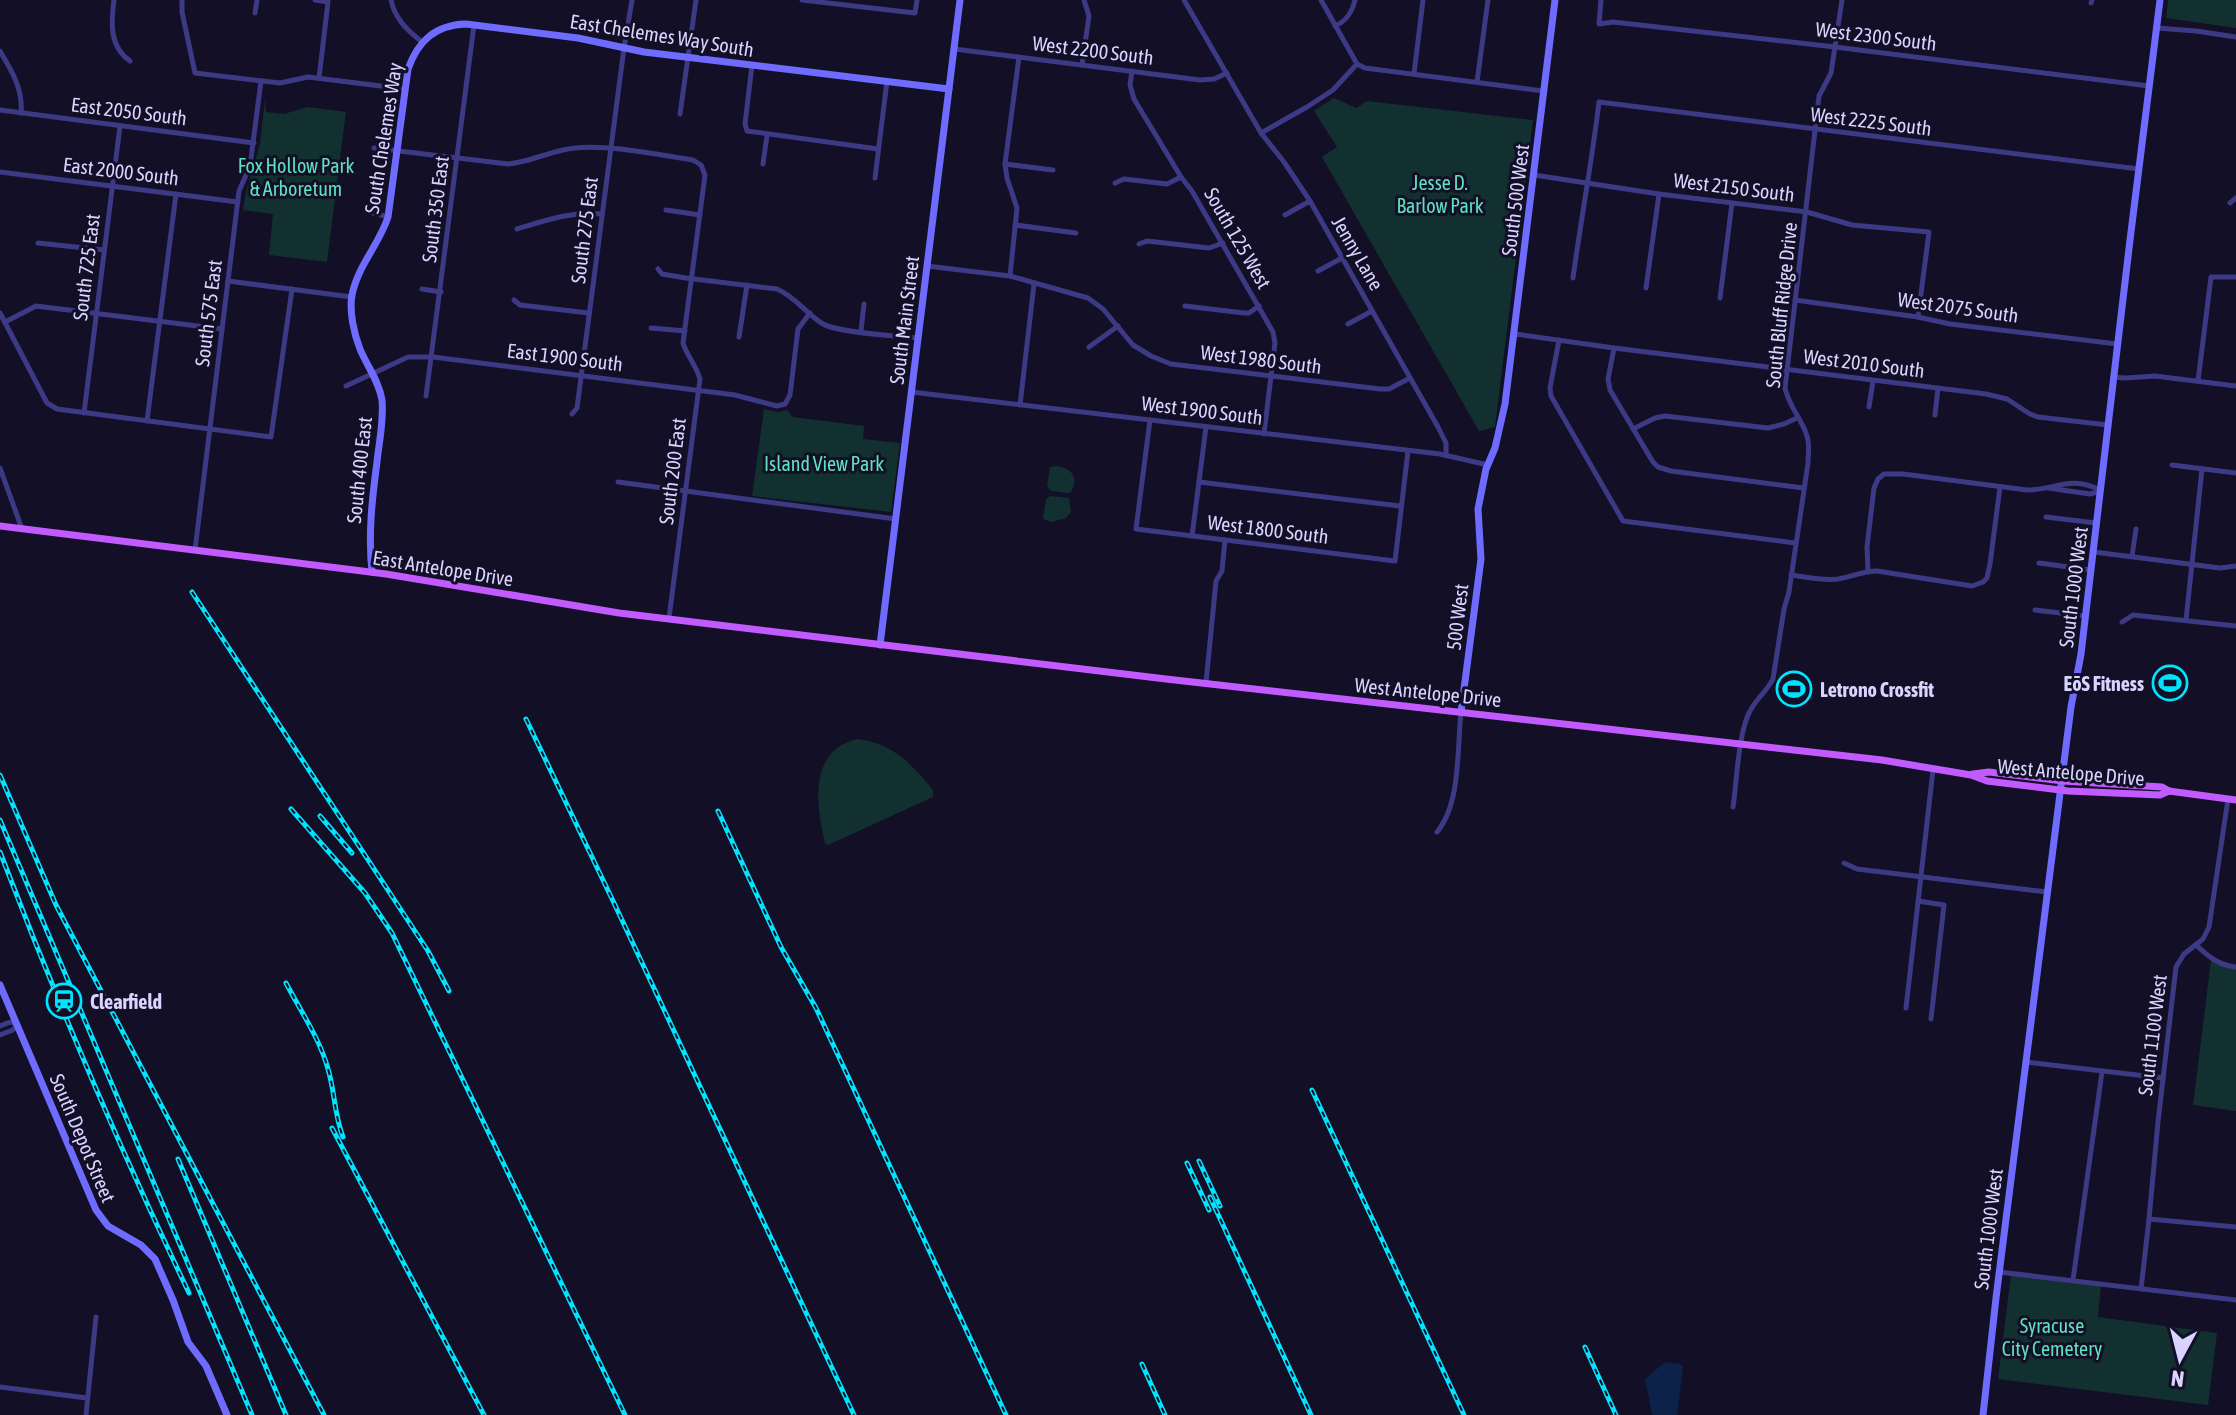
<svg xmlns="http://www.w3.org/2000/svg" width="2236" height="1415" font-family="'Asap Condensed',sans-serif">
  <style>
    .green { fill: #12302f }
    .water { fill: #0c2248 }
    .lines { fill: none; stroke-linecap: round; stroke-linejoin: round }
    .street { stroke: #3d3a85; stroke-width: 5 }
    .secondary { stroke: #6f6bff; stroke-width: 7 }
    .primary { stroke: #c25bff; stroke-width: 7 }
    .rail-casing { stroke: #00e5ff; stroke-width: 5 }
    .rail { stroke: #130f26; stroke-width: 2; stroke-dasharray: 6; stroke-linecap: butt }
    .labels { text-anchor: middle; dominant-baseline: central; stroke-width: 6; stroke-linejoin: round; paint-order: stroke }
    .street-label { font-size: 20px; fill: #d9d4ff; stroke: #130f26 }
    .park-label { font-size: 20px; fill: #5fe0c0; stroke: #130f26 }
    .poi-label { font-size: 20px; font-weight: bold; fill: #d9d4ff; stroke: #130f26; text-anchor: start }
  </style>
  <rect width="100%" height="100%" fill="#130f26"/>
  <g class="green">
    <polygon points="2168,0 2236,0 2236,28 2166,18"/>
    <polygon points="1334,98 1356,108 1367,101 1533,120 1495,427 1479,431 1322,157 1337,147 1314,111"/>
    <polygon points="265,99 266,112 284,114 308,107 346,112 327,262 269,255 273,214 244,210 242,217 246,191 260,144"/>
    <polygon points="764,409 778,412 787,410 793,417 864,426 863,439 900,443 891,512 752,496"/>
    <path d="M1057,466C1072,468 1080,479 1070,493L1051,491L1047,486L1050,467Z"/>
    <polygon points="1050,496 1069,498 1071,512 1066,518 1052,522 1043,519 1046,499"/>
    <path d="M858,739C892,743 913,765 933,790V797L828,845L825,843C816,806 808,749 858,739Z"/>
    <polygon points="2211,960 2236,966 2236,1111 2193,1105"/>
    <polygon points="2011,1274 2101,1285 2098,1317 2217,1333 2208,1405 1998,1379"/>
  </g>
  <polygon class="water" points="1665,1362 1680,1364 1683,1367 1677,1415 1652,1415 1645,1379"/>
  <g class="lines">
    <g class="street">
      <path d="M114,0C111,23 109,46 130,61"/>
      <polyline points="182,0 182,12 195,73 280,83 308,77 405,89"/>
      <polyline points="315,0 328,2 319,78"/>
      <path d="M391,0C395,19 407,30 422,42"/>
      <polyline points="802,0 915,13 917,0"/>
      <polyline points="1184,0 1261,133 1284,162 1310,201 1438,427 1446,443 1446,455"/>
      <polyline points="1321,0 1357,64"/>
      <polyline points="1601,0 1599,24 1613,22 1835,47 2149,86"/>
      <polyline points="2091,3 2092,0"/>
      <polyline points="255,13 257,0"/>
      <path d="M1335,26C1347,21 1352,12 1355,0"/>
      <polyline points="2157,28 2196,31 2236,37"/>
      <polyline points="954,49 1200,80 1214,79 1227,73"/>
      <path d="M0,51C12,72 23,88 21,113"/>
      <polyline points="1357,64 1365,68 1543,91"/>
      <polyline points="752,65 745,124 747,131 878,149"/>
      <polyline points="1082,65 1089,16 1084,0"/>
      <polyline points="1132,71 1130,85 1134,99 1181,177 1192,191 1273,332 1275,343 1264,434"/>
      <polyline points="1414,74 1423,0"/>
      <polyline points="1477,82 1488,0"/>
      <polyline points="0,110 254,143"/>
      <polyline points="680,114 696,0"/>
      <polyline points="1261,133 1307,107 1333,90 1357,64"/>
      <path d="M374,148L508,164C531,162 552,150 575,148C607,144 659,155 693,160L701,165L705,175L683,343C687,356 696,365 700,379L669,618"/>
      <polyline points="763,164 767,135"/>
      <polyline points="1005,164 1053,170"/>
      <polyline points="0,172 238,202"/>
      <polyline points="1534,175 1659,194 1807,212 1852,225 1929,232 1918,317"/>
      <polyline points="875,178 887,81"/>
      <polyline points="1115,183 1124,179 1167,184 1181,177"/>
      <polyline points="2230,203 2236,198"/>
      <polyline points="666,210 700,215"/>
      <polyline points="366,211 388,217"/>
      <polyline points="1285,215 1310,201"/>
      <polyline points="1015,225 1076,233"/>
      <path d="M517,229C546,220 572,211 602,214"/>
      <polyline points="38,243 104,250"/>
      <polyline points="1139,244 1147,241 1209,248 1223,243"/>
      <polyline points="927,266 1010,276 1088,298 1103,309 1133,345 1151,356 1171,364 1380,389 1389,389 1410,378"/>
      <path d="M658,269L662,274L686,278L777,289C796,297 806,314 823,324C839,333 897,336 918,338"/>
      <polyline points="1318,271 1342,258"/>
      <polyline points="1010,276 1017,208 1007,178 1005,164 1019,57"/>
      <path d="M1573,278C1581,219 1592,161 1599,102L2139,169"/>
      <polyline points="228,281 352,297"/>
      <polyline points="1646,288 1659,194"/>
      <polyline points="422,289 441,292"/>
      <polyline points="1720,298 1732,203"/>
      <polyline points="514,300 520,305 589,313"/>
      <polyline points="1795,300 1918,317 1950,324 2117,344"/>
      <polyline points="1185,306 1244,313 1249,313 1259,306"/>
      <polyline points="0,313 47,403 57,409 271,437 292,289"/>
      <polyline points="5,322 36,306 222,329"/>
      <polyline points="1348,324 1372,311"/>
      <polyline points="651,328 685,331"/>
      <polyline points="861,331 864,304"/>
      <polyline points="1515,334 1614,348 1986,394 2007,399 2030,414 2038,417 2108,425"/>
      <polyline points="739,337 747,285"/>
      <polyline points="1559,340 1550,388 1551,396 1623,521 1795,543"/>
      <polyline points="1089,347 1118,326"/>
      <polyline points="1614,348 1608,379 1610,390 1653,462 1658,467 1671,471 1804,488"/>
      <polyline points="2113,377 2125,378 2155,376 2236,386"/>
      <polyline points="2198,381 2211,277 2236,277"/>
      <polyline points="346,386 408,357 433,357 735,395 777,406 785,404 790,395 798,329 810,313"/>
      <polyline points="911,392 1440,454 1488,465"/>
      <polyline points="426,396 474,25"/>
      <polyline points="1020,405 1034,284"/>
      <polyline points="1869,407 1873,381"/>
      <polyline points="84,413 120,126"/>
      <polyline points="572,414 577,408 624,48 632,0"/>
      <polyline points="1935,415 1938,388"/>
      <polyline points="1150,420 1136,529 1395,561 1408,451"/>
      <polyline points="147,421 176,194"/>
      <polyline points="1633,429 1655,418 1665,416 1768,428 1784,424 1797,418"/>
      <polyline points="2172,465 2236,473"/>
      <polyline points="0,468 22,529"/>
      <polyline points="618,482 896,519"/>
      <polyline points="1199,482 1400,506"/>
      <polyline points="2048,488 2090,494 2101,491"/>
      <polyline points="2046,517 2096,523"/>
      <polyline points="1192,536 1206,427"/>
      <polyline points="195,550 239,191 250,166 261,81"/>
      <polyline points="2094,552 2220,568 2236,566"/>
      <polyline points="2132,556 2136,529"/>
      <polyline points="2039,563 2091,570"/>
      <path d="M1868,571L1867,547L1874,488L1878,479L1884,474H1903L2027,490C2056,490 2070,475 2100,490"/>
      <path d="M1791,575C1807,577 1822,581 1838,579C1851,577 1863,571 1877,571L1972,586L1983,582L1987,578L1990,564L2000,487"/>
      <polyline points="2035,610 2085,616"/>
      <polyline points="2186,620 2202,469"/>
      <polyline points="2122,622 2133,615 2236,626"/>
      <polyline points="1206,683 1216,581 1222,571 1225,540"/>
      <path d="M1733,807C1737,781 1738,733 1750,711C1756,699 1767,691 1773,679L1784,609L1789,592L1808,463C1808,454 1810,445 1807,436C1802,419 1789,407 1785,388L1819,96L1831,73L1842,0"/>
      <path d="M1437,832C1461,803 1457,749 1461,712"/>
      <polyline points="1844,863 1857,869 2047,892"/>
      <polyline points="1918,901 1944,905 1931,1019"/>
      <path d="M2196,945C2209,957 2218,965 2236,967"/>
      <polyline points="1906,1008 1933,770"/>
      <polyline points="0,1026 10,1022 16,1024"/>
      <polyline points="0,1035 13,1030 17,1025"/>
      <polyline points="2026,1062 2163,1078"/>
      <polyline points="2149,1219 2236,1227"/>
      <polyline points="1999,1272 2236,1300"/>
      <polyline points="2073,1280 2102,1072"/>
      <polyline points="2141,1289 2149,1219 2158,1122 2176,967 2184,954 2203,939 2209,927 2228,799"/>
      <polyline points="0,1387 87,1398"/>
      <polyline points="86,1415 96,1317"/>
    </g>
    <g class="secondary">
      <path d="M372,572C368,535 372,499 377,462C379,442 384,421 382,400C379,381 367,366 360,349C354,334 349,311 352,295C358,265 379,245 388,217L408,69C418,41 435,25 466,24L578,38L644,52L949,89"/>
      <polyline points="880,645 960,0"/>
      <polyline points="1461,712 1481,559 1478,509 1486,469 1495,448 1505,404 1555,0"/>
      <polyline points="0,985 96,1210 108,1226 141,1245 155,1259 173,1300 188,1342 206,1366 227,1415"/>
      <polyline points="1983,1415 1996,1298 2071,707 2081,654 2130,240 2160,0"/>
    </g>
    <g class="primary">
      <polyline points="0,526 386,574 619,613 1166,679 1882,760 1971,775 1987,781 2068,791 2160,795 2169,791"/>
      <polyline points="1973,774 1989,772 2063,781 2162,787 2169,791 2236,800"/>
    </g>
    <g class="rail-casing">
      <g id="rail">
        <polyline points="192,592 428,951 449,991"/>
        <polyline points="526,719 614,903 854,1415"/>
        <polyline points="0,775 56,905 324,1415"/>
        <polyline points="291,809 365,893 392,933 625,1415"/>
        <polyline points="718,811 781,947 816,1008 1006,1415"/>
        <polyline points="320,816 352,853"/>
        <polyline points="0,820 252,1415"/>
        <path d="M0,852C57,1002 120,1149 189,1293"/>
        <path d="M286,983C300,1010 320,1039 328,1069C335,1092 334,1114 343,1137"/>
        <polyline points="1312,1090 1464,1415"/>
        <polyline points="332,1128 484,1415"/>
        <polyline points="178,1159 286,1415"/>
        <polyline points="1199,1161 1220,1206"/>
        <polyline points="1187,1163 1209,1210"/>
        <polyline points="1210,1197 1311,1415"/>
        <polyline points="1585,1347 1616,1415"/>
        <polyline points="1142,1364 1165,1415"/>
      </g>
    </g>
    <use href="#rail" class="rail"/>
  </g>
  <defs>
    <g id="stadium-ring" transform="scale(1.8)"><circle r="9.5" fill="#130f26" stroke="#00e5ff" stroke-width="1.5"/><path d="M0-5a6.5 5 0 1 0 0 10a6.5 5 0 1 0 0-10ZM-3.5-1.8h7v3.6h-7Z" fill="#00e5ff"/></g>
    <g id="station-ring" transform="scale(1.8)"><circle r="9.5" fill="#130f26" stroke="#00e5ff" stroke-width="1.5"/><path d="M-3-6H3Q5-6 5-4V2Q5 4 3 4L4.5 6H3L1.5 4h-3L-3 6H-4.5L-3 4Q-5 4-5 2V-4Q-5-6-3-6ZM-3.5-4v3h7v-3ZM-3.5 1v1.5H-2V1ZM2 1v1.5H3.5V1Z" fill="#00e5ff"/></g>
  </defs>
  <g fill-rule="evenodd">
    <use href="#stadium-ring" x="2170" y="683"/>
    <use href="#stadium-ring" x="1794" y="689"/>
    <use href="#station-ring" x="64" y="1001"/>
  </g>
  <g class="labels">
    <g class="street-label">
      <text transform="translate(662 35) rotate(9)">East Chelemes Way South</text>
      <text transform="translate(1876 36) rotate(7)">West 2300 South</text>
      <text transform="translate(1093 50) rotate(7)">West 2200 South</text>
      <text transform="translate(129 111) rotate(7)">East 2050 South</text>
      <text transform="translate(1871 121) rotate(7)">West 2225 South</text>
      <text transform="translate(383 138) rotate(-81)">South Chelemes Way</text>
      <text transform="translate(121 171) rotate(7)">East 2000 South</text>
      <text transform="translate(1734 187) rotate(7)">West 2150 South</text>
      <text transform="translate(1515 200) rotate(-83)">South 500 West</text>
      <text transform="translate(435 209) rotate(-83)">South 350 East</text>
      <text transform="translate(584 230) rotate(-83)">South 275 East</text>
      <text transform="translate(1238 238) rotate(60)">South 125 West</text>
      <text transform="translate(1358 253) rotate(60)">Jenny Lane</text>
      <text transform="translate(86 267) rotate(-83)">South 725 East</text>
      <text transform="translate(1781 305) rotate(-84)">South Bluff Ridge Drive</text>
      <text transform="translate(1958 307) rotate(8)">West 2075 South</text>
      <text transform="translate(208 313) rotate(-83)">South 575 East</text>
      <text transform="translate(904 320) rotate(-83)">South Main Street</text>
      <text transform="translate(565 357) rotate(7)">East 1900 South</text>
      <text transform="translate(1261 359) rotate(7)">West 1980 South</text>
      <text transform="translate(1864 363) rotate(7)">West 2010 South</text>
      <text transform="translate(1202 410) rotate(7)">West 1900 South</text>
      <text transform="translate(359 470) rotate(-84)">South 400 East</text>
      <text transform="translate(672 471) rotate(-83)">South 200 East</text>
      <text transform="translate(1268 529) rotate(7)">West 1800 South</text>
      <text transform="translate(443 568) rotate(9)">East Antelope Drive</text>
      <text transform="translate(2073 587) rotate(-83)">South 1000 West</text>
      <text transform="translate(1457 617) rotate(-83)">500 West</text>
      <text transform="translate(1428 692) rotate(6)">West Antelope Drive</text>
      <text transform="translate(2071 772) rotate(5)">West Antelope Drive</text>
      <text transform="translate(2152 1035) rotate(-83)">South 1100 West</text>
      <text transform="translate(83 1138) rotate(67)">South Depot Street</text>
      <text transform="translate(1988 1229) rotate(-83)">South 1000 West</text>
    </g>
    <g class="park-label">
      <text x="296" y="165">Fox Hollow Park<tspan x="296" dy="23">&amp; Arboretum</tspan></text>
      <text x="1440" y="182">Jesse D.<tspan x="1440" dy="23">Barlow Park</tspan></text>
      <text x="824" y="463">Island View Park</text>
      <text x="2052" y="1325">Syracuse<tspan x="2052" dy="23">City Cemetery</tspan></text>
    </g>
    <g class="poi-label">
      <text x="2144" y="683" text-anchor="end">EōS Fitness</text>
      <text x="1820" y="689">Letrono Crossfit</text>
      <text x="90" y="1001">Clearfield</text>
    </g>
  </g>
  <g transform="translate(2180 1359) rotate(187)" stroke="#130f26" stroke-width="6" paint-order="stroke">
  <path d="M0-6L14 30L0 20L-14 30Z" fill="#d9d4ff"/>
  <text y="-12" font-size="22" font-weight="bold" text-anchor="middle" fill="#d9d4ff">N</text>
  </g>
</svg>
